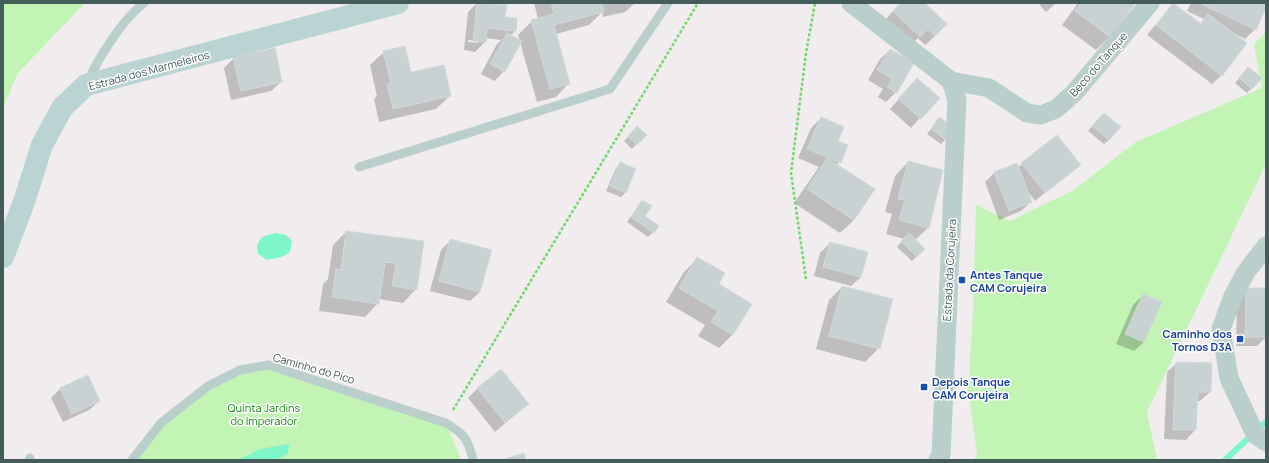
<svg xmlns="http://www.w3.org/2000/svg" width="1269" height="463" font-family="Manrope,sans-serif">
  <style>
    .green { fill: #c2f4b6 }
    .water { fill: #7ef6c9 }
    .shadow { fill: #0003; fill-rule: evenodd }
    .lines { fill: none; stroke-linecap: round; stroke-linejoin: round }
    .stream { stroke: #7ef6c9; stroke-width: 6 }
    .building { fill: #c9d2d3; stroke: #d1d9da }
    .path { stroke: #72d66a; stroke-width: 2.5; stroke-dasharray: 3 2; stroke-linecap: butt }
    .lane { stroke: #bacfcc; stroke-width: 9 }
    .street { stroke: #bacfcc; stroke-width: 19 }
    .secondary { stroke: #b9d4d2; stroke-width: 22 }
    .transit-dot { fill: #1a4fb4; stroke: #fff; stroke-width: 1.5 }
    .labels { text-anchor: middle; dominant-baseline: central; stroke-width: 3; stroke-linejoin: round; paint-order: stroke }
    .street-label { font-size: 11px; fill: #445d5a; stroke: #fff }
    .transit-label { font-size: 11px; font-weight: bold; fill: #164399; stroke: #fff; text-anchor: start }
    .park-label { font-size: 11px; fill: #16870c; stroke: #fff }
  </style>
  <rect width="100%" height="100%" fill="#f1edef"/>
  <g class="green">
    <polygon points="3,3 85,3 18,73 3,108"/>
    <polygon points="1266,32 1266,164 1147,412 1157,460 974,460 977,453 968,390 973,312 976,205 1010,221 1072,191 1136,142 1262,88 1254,44"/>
    <polygon points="268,365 446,423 461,460 132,460 161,423 240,370"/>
  </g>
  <g class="water">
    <polygon points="275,233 286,235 292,241 290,252 282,257 267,260 258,254 257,245 262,237"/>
    <polygon points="289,444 288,453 277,460 238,460 260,449"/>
  </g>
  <g class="shadow">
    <path d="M477,3L505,6L504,18L515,31L510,36L520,41L518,35L532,21L538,19L534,3H635L625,12L603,17L602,12L589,25L556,34L569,83L556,97L537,102L520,42L504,71L495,81L481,74L497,44L501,40L485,38V42L475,52L464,50L468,12ZM468,40L478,41V43L468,42Z"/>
    <polygon points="901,3 924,3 935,36 925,45 918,38 910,46 884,21"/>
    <polygon points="1038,3 1056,3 1046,12"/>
    <polygon points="1078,3 1132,3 1109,37 1096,50 1062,25"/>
    <polygon points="1191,3 1266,3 1255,29 1245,39 1235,34 1222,75 1212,84 1147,35 1173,4 1200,24 1204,19 1187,11"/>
    <polygon points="890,50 913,64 896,92 886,102 878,97 883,89 868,80 880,59"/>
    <polygon points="384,52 410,73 450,96 436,109 379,122 374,99 377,96 370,65"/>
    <polygon points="234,58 281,82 271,91 231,100 224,68"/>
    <polygon points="1244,73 1252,88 1247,93 1235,83"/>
    <polygon points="908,89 938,98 911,128 890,109"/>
    <polygon points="821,118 836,141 847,146 837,165 854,220 840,233 794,203 819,167 798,158 811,128"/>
    <polygon points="1099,118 1109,140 1104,144 1088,131"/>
    <polygon points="939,119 946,139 941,144 927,134"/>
    <polygon points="637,127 645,135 632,149 624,141"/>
    <polygon points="908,162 928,228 915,240 924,249 912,261 897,247 904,239 886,234 892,214 885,212 895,176"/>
    <polygon points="620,164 626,192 621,197 606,191 616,168"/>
    <polygon points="1022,164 1079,165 1035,201 1028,192 1031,202 1021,211 999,220 985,182 994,173 1018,168"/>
    <polygon points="642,201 644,216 653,232 648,237 627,222"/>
    <polygon points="346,232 423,242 416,289 403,303 379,299 378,303 365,317 319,311 323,284 328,279 333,245"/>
    <polygon points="451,240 480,292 470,301 430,291 441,250"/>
    <polygon points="830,243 867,253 861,277 851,286 814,276 820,253"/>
    <polygon points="698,258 717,284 751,304 732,335 719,348 698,336 705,325 666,302 684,272"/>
    <polygon points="842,287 879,348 865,362 816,349 829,300"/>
    <polygon points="1246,289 1266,289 1266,337 1257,346 1236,346 1237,298"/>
    <polygon points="1143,295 1144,342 1134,351 1116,344 1133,305"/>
    <polygon points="1177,363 1210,392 1200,401 1197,401 1195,430 1186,440 1164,439 1167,372"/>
    <polygon points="61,388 99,401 89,410 63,422 51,398"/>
    <polygon points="478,388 527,404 495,432 468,398"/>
  </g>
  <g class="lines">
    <polyline class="stream" points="1225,460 1266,422"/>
  </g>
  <g class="building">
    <polygon points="477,3 507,5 505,17 517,18 516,31 487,28 486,42 473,41"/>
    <polygon points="551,3 602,3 604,12 554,25 570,84 550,89 531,20 554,14"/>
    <polygon points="900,3 925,3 947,24 935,36 928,29 920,37 893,11"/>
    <polygon points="1081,3 1134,3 1135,4 1110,37 1075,11"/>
    <polygon points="1173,3 1201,24 1208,14 1247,43 1222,76 1156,25"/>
    <polygon points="1199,3 1266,3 1266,7 1256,30"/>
    <polygon points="507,33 522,41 505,72 490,64"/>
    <polygon points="405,46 411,72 444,65 451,96 393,109 387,84 391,84 383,51"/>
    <polygon points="275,48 282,82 241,91 233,57"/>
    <polygon points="890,49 914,63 897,93 887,87 892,79 877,70"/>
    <polygon points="1248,67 1262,78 1252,89 1239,78"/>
    <polygon points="917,78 940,98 921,119 898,99"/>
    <polygon points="1104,113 1121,127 1109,140 1092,126"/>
    <polygon points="821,117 844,127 838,141 848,145 841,163 807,149"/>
    <polygon points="939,117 954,128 946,140 931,129"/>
    <polygon points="637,126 647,135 637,145 628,136"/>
    <polygon points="1057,135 1081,165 1045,193 1021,163"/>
    <polygon points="827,158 875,189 854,220 807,189"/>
    <polygon points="908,161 943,170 929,228 899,220 905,200 898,199"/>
    <polygon points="620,162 636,169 626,193 610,186"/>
    <polygon points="1017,163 1032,202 1009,211 994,172"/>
    <polygon points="642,200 652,206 645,216 659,226 654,233 631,217"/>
    <polygon points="346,231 424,241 417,290 392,286 396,263 385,262 379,304 332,297 336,269 341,270"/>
    <polygon points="909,233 925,249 917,257 901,241"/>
    <polygon points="450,239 492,250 480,292 439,281"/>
    <polygon points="830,242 868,252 861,277 823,267"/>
    <polygon points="697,257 725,273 719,284 752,304 733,335 711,322 718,311 679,288"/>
    <polygon points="842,286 893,299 880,349 829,336"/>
    <polygon points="1246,288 1266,288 1266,337 1245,337"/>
    <polygon points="1143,294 1162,302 1144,342 1125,334"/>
    <polygon points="1176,362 1212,363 1211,392 1198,392 1196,430 1173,430"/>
    <polygon points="501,369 529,404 505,423 477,388"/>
    <polygon points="88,375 100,401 72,414 60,388"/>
    <polygon points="524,453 526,460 502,460"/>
  </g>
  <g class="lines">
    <g class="path">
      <polyline points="806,279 791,173 806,53 815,3"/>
      <polyline points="453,410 698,3"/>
    </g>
    <g class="lane">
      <path d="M88,82C97,59 124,18 144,3"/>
      <polyline points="359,167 610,89 668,3"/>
      <polyline points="29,460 30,458"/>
      <path d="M132,460L161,423L208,386L240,370L268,365L446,423C464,434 468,438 473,460"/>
    </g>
    <g class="street">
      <polyline points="851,3 951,81 989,88 1027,113 1041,115 1056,109 1074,93 1150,3"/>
      <polyline points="1266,246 1246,272 1233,296 1221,329 1229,378 1255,434 1266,442"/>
      <polyline points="938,460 941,455 957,100 951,81"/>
    </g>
    <polyline class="secondary" points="3,257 24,202 42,145 62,108 86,85 398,3"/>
  </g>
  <g class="transit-dot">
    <rect x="958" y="276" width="8" height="8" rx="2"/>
    <rect x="1236" y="335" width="8" height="8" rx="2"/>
    <rect x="920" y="383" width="8" height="8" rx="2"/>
  </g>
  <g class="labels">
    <g class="street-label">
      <text transform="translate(1098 64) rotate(-49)">Beco do Tanque</text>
      <text transform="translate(149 70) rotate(-15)">Estrada dos Marmeleiros</text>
      <text transform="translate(949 270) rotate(-87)">Estrada da Corujeira</text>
      <text transform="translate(314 368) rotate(16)">Caminho do Pico</text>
    </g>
    <g class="transit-label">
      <text x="970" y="274">Antes Tanque<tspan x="970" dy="13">CAM Corujeira</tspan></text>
      <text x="1232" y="333" text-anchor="end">Caminho dos<tspan x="1232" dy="13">Tornos D3A</tspan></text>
      <text x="932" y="381">Depois Tanque<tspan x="932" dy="13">CAM Corujeira</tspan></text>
    </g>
    <g class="park-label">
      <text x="264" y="407">Quinta Jardins<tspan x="264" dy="13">do Imperador</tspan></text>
    </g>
  </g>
  <rect width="1269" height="463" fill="none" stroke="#445d5a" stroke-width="8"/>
</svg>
